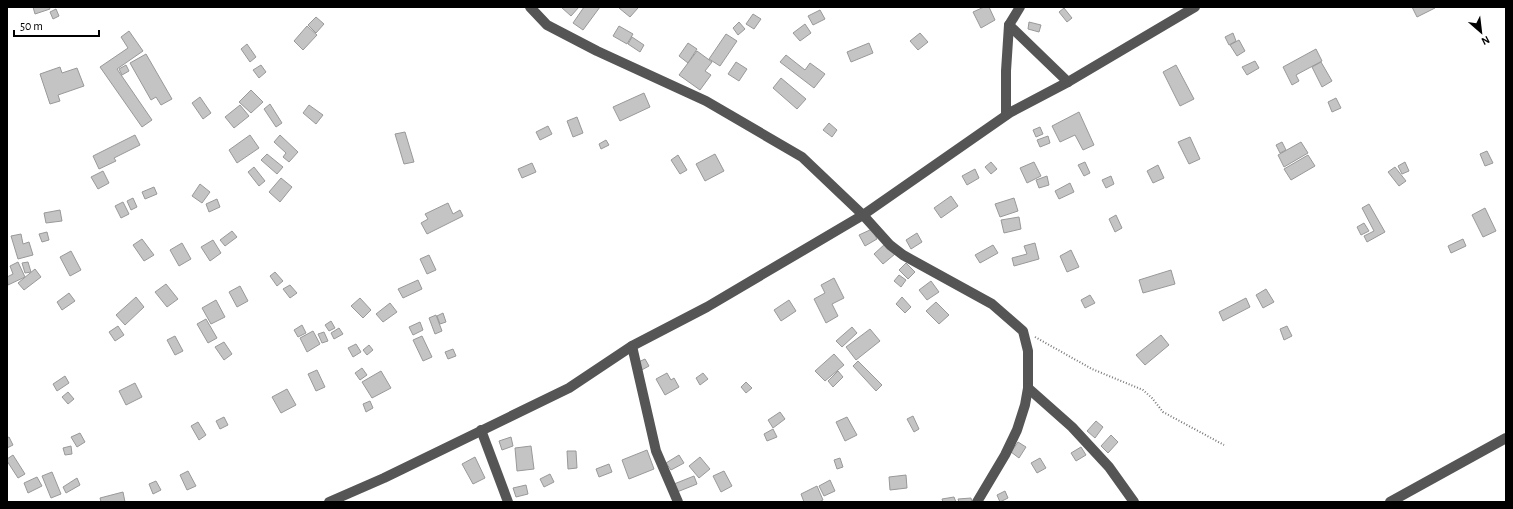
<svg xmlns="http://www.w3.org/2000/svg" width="1513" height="509" font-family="'Alegreya Sans',sans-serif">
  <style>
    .building { fill: #c4c4c4; stroke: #999 }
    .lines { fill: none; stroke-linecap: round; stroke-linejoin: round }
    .path { stroke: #777; stroke-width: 2; stroke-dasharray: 1 2; stroke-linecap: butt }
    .minor { stroke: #555; stroke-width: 10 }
  </style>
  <rect width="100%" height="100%" fill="#fff"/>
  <g class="building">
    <polygon points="33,7 49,7 50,9 35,14"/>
    <polygon points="561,7 579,7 571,16"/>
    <polygon points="584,7 600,7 583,30 573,23"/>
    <polygon points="620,7 637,7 638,8 630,17 619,8"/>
    <polygon points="984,7 989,7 995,20 981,28 973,12"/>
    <polygon points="1412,7 1435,7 1435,8 1417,17"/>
    <polygon points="1064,8 1072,18 1067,22 1059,12"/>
    <polygon points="56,9 59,16 53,19 50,12"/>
    <polygon points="820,10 825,19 813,25 808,16"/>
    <polygon points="753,14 761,19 754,29 746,24"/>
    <polygon points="316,17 324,24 316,33 308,25"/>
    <polygon points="739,22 745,29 738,35 733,28"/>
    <polygon points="1029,22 1041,25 1039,32 1028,29"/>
    <polygon points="805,24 811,33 800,41 793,33"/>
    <polygon points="307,26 317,35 303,50 294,41"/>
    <polygon points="619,26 633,34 627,44 613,36"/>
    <polygon points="129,31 143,51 117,69 152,120 142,127 100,67 128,48 121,37"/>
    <polygon points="920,33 928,42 918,50 910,41"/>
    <polygon points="1233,33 1236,41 1229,45 1225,37"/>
    <polygon points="726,34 737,41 720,66 709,59"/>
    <polygon points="632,37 644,45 640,52 628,44"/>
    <polygon points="1239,40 1245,51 1237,56 1230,45"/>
    <polygon points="688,43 697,49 688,63 679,56"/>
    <polygon points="869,43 873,53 851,62 847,52"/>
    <polygon points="247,44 256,57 250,62 241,49"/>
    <polygon points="1316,49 1322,61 1296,75 1299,81 1292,85 1283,67"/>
    <polygon points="697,51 712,62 705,71 711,75 700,90 679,75"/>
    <polygon points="146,54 172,99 161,105 156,97 151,100 130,63"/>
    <polygon points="786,55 805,70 810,63 825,74 814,88 780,62"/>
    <polygon points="1255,61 1259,68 1247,75 1242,67"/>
    <polygon points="736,62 747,69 739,81 728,74"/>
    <polygon points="1321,62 1332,81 1322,87 1312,67"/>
    <polygon points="126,65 129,71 122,75 119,69"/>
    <polygon points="261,65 266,72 259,78 253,70"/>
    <polygon points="1176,65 1194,99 1180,106 1163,72"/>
    <polygon points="60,67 62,73 77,68 84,86 58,95 60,101 50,104 40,74"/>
    <polygon points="781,78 806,99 797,109 773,88"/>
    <polygon points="251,90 263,102 251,113 239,102"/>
    <polygon points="644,93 650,107 620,121 613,107"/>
    <polygon points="200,97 211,113 203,119 192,103"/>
    <polygon points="1336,98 1341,108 1332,112 1328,102"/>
    <polygon points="270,104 282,123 276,127 264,109"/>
    <polygon points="240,105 249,116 234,128 225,117"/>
    <polygon points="309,105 323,115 316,124 303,113"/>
    <polygon points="1079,112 1094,145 1083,150 1075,135 1060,142 1052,126"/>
    <polygon points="577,117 583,133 573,137 567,121"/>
    <polygon points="829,123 837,130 832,137 823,130"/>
    <polygon points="548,126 552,134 540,140 536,132"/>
    <polygon points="1040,127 1043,134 1036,137 1033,130"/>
    <polygon points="405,132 414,162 404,164 395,134"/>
    <polygon points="135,135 140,145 114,158 116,161 99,169 93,156"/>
    <polygon points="250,135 259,148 237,163 229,150"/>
    <polygon points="280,135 298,152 289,162 283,157 286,153 274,142"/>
    <polygon points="1048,136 1050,143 1040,147 1037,140"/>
    <polygon points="1190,137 1200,159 1189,164 1178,142"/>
    <polygon points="606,140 609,145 601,149 599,144"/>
    <polygon points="1282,142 1286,150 1280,153 1276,145"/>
    <polygon points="1301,142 1308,153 1284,167 1278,155"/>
    <polygon points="1487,151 1493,163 1485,166 1480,154"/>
    <polygon points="267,154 283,167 277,174 261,160"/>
    <polygon points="715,154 724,171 705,181 696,164"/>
    <polygon points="678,155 687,170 680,174 671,160"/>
    <polygon points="1308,155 1315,166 1291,180 1284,169"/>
    <polygon points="991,162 997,169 991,174 985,167"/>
    <polygon points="1034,162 1041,176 1027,183 1020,168"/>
    <polygon points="1085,162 1090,173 1084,176 1078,165"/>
    <polygon points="1405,162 1409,171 1402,174 1398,166"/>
    <polygon points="532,163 536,172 522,178 518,169"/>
    <polygon points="1158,165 1164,178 1153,183 1147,171"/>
    <polygon points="254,167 265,181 259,186 248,172"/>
    <polygon points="1395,167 1406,181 1399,186 1388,172"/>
    <polygon points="975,169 979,178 967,185 962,176"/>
    <polygon points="103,171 109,183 98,189 91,177"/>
    <polygon points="1047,176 1049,185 1039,188 1036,180"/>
    <polygon points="1111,176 1114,184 1106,188 1102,180"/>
    <polygon points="281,178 292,187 280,202 269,192"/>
    <polygon points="1070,183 1074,192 1059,199 1055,191"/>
    <polygon points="200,184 210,192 202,203 192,196"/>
    <polygon points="154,187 157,194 145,199 142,192"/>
    <polygon points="951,196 958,206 941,218 934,208"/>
    <polygon points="133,198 137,207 131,210 127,201"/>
    <polygon points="1014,198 1018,211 1000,217 995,204"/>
    <polygon points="217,199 220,207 209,212 206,204"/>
    <polygon points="123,202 129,214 121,218 115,206"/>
    <polygon points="448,203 453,214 460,210 463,216 427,234 421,223 428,219 425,214"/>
    <polygon points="1369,204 1385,232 1367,242 1364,236 1374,231 1362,208"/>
    <polygon points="1485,208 1496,231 1483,237 1472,215"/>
    <polygon points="60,210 62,221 46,223 44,213"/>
    <polygon points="1116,215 1122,228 1115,232 1109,219"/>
    <polygon points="1019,217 1021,229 1004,233 1001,220"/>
    <polygon points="1364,223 1369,231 1361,235 1357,227"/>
    <polygon points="872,229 877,239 865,246 859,235"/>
    <polygon points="232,231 237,237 225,246 220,240"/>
    <polygon points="47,232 49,240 42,242 39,234"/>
    <polygon points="917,233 922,242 911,249 906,240"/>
    <polygon points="21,234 23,244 29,242 33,255 18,259 11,236"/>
    <polygon points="142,239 154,255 144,261 133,245"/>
    <polygon points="1463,239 1466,246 1451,253 1448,246"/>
    <polygon points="213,240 221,253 210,261 201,247"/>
    <polygon points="182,243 191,259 179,266 170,250"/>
    <polygon points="1035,243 1039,259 1014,266 1012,258 1027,254 1024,246"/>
    <polygon points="885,244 895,254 883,264 874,254"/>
    <polygon points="993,245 998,253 980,263 975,255"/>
    <polygon points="1071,250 1079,267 1067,272 1060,256"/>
    <polygon points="71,251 81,270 70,276 60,257"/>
    <polygon points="429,255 436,270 427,274 420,259"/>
    <polygon points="18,262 25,277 8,285 7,277 13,274 10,266"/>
    <polygon points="28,262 31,272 25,273 22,263"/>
    <polygon points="906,263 915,272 908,279 899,270"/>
    <polygon points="35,269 41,277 24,290 18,283"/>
    <polygon points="1171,270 1175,284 1143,293 1139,280"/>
    <polygon points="275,272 283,281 277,286 270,276"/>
    <polygon points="899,275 906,280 901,287 894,281"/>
    <polygon points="834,278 844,298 832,304 838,316 826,323 814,299 825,293 821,285"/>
    <polygon points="418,280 422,289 403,298 398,289"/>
    <polygon points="931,281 939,292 927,300 919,290"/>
    <polygon points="166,284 178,299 167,307 155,292"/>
    <polygon points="290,285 297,293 290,298 283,289"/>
    <polygon points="240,286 248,301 237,307 229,292"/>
    <polygon points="1266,289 1274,302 1263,308 1256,295"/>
    <polygon points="69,293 75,301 62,310 57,302"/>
    <polygon points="1090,295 1095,303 1085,308 1081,300"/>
    <polygon points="136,297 144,307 125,325 116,315"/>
    <polygon points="902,297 911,307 905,313 896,304"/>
    <polygon points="360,298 371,310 363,318 351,306"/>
    <polygon points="1246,298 1250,307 1223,321 1219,312"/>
    <polygon points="216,300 225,317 211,324 202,308"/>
    <polygon points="789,300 796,311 781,321 774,310"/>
    <polygon points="936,302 949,315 939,324 926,311"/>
    <polygon points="390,303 397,312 383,322 376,314"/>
    <polygon points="443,313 446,322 440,324 437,316"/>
    <polygon points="436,315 442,331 435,334 429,318"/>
    <polygon points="206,319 217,338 208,343 197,324"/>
    <polygon points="331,321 335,328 329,331 325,325"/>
    <polygon points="420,322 423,330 413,335 409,327"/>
    <polygon points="302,325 306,333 298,337 294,330"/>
    <polygon points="118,326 124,335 115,341 109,332"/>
    <polygon points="1287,326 1292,336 1284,340 1280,329"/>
    <polygon points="852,327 857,333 842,347 836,341"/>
    <polygon points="339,328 343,334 334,339 331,333"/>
    <polygon points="870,329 880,341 856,360 846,347"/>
    <polygon points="313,331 320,344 307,352 300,338"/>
    <polygon points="324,332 328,341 322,343 318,334"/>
    <polygon points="1161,335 1169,345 1145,365 1136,355"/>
    <polygon points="175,336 183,351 175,355 167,340"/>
    <polygon points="422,336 432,357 423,361 413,340"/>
    <polygon points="224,342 232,354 224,360 215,347"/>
    <polygon points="356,344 361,352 353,357 348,348"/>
    <polygon points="369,345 373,350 367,355 363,350"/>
    <polygon points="453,349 456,356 448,359 445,352"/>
    <polygon points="834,354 844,365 825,381 815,371"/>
    <polygon points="645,359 649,366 638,372 634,364"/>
    <polygon points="858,361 882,385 876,391 853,366"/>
    <polygon points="362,368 367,375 360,380 355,373"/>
    <polygon points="317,370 325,387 316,391 308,374"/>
    <polygon points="381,371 391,388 372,398 362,382"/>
    <polygon points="838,371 843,377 833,387 828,381"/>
    <polygon points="667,373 671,380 674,378 679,387 665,395 656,379"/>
    <polygon points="703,373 708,379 700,385 696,378"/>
    <polygon points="65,376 69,383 57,391 53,384"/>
    <polygon points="746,382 752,388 746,393 741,387"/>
    <polygon points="135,383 142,397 126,405 119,391"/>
    <polygon points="287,389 296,405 281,413 272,397"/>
    <polygon points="68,392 74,399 68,404 62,397"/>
    <polygon points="370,401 373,408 366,412 363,404"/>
    <polygon points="780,412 785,419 773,428 768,420"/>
    <polygon points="913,416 919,429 914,432 907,419"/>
    <polygon points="224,417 228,425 220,429 216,421"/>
    <polygon points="847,417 857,435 845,441 836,422"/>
    <polygon points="1096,421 1103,427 1095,438 1087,431"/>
    <polygon points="198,422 206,435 199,440 191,426"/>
    <polygon points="773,429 777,437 767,441 764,434"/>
    <polygon points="80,433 85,442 77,447 71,437"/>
    <polygon points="1111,435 1118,442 1108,453 1101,446"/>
    <polygon points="9,437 13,445 7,448 7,438"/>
    <polygon points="511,437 513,446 502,450 499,441"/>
    <polygon points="1018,442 1026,447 1019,458 1011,452"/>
    <polygon points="71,446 72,454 65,455 63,448"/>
    <polygon points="531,446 534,469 517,471 515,448"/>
    <polygon points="1081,447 1086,455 1076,461 1071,453"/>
    <polygon points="647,450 654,469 629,479 622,460"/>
    <polygon points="567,451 576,451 577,468 568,469"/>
    <polygon points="13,455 25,474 18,478 7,461 7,459"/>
    <polygon points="679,455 684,463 671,470 666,463"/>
    <polygon points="475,457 485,478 473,484 462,464"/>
    <polygon points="700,457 710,469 699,478 689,466"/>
    <polygon points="840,458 843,467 837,469 834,460"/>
    <polygon points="1040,458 1046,468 1037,473 1031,463"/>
    <polygon points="609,464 612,472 599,477 596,469"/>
    <polygon points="188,471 196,486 187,490 180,475"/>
    <polygon points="724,471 732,486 721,492 713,476"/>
    <polygon points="52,472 61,494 51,498 42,476"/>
    <polygon points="550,474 554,482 544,487 540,479"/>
    <polygon points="906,475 907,488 890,490 889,477"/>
    <polygon points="694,476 697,484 677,492 674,484"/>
    <polygon points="37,477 42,486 28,493 24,483"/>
    <polygon points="77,478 80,485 66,493 63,487"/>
    <polygon points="830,480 835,491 824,496 819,486"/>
    <polygon points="156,481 161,490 153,494 149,484"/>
    <polygon points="526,485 528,494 516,497 513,488"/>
    <polygon points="817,486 823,500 819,502 804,502 801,494"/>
    <polygon points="1005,491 1008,498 1000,502 997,495"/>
    <polygon points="123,492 125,502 101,502 100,498"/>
    <polygon points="954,497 956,502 943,502 942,499"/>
    <polygon points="971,498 972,502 959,502 958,499"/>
  </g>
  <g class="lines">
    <polyline class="path" points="1035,337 1092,369 1143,390 1152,398 1163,412 1224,445"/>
    <g class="minor">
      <polyline points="530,7 547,25 597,51 706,101 802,157 863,215 890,245 903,255 992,304 1023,331 1028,351 1028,388 1025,405 1017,430 1005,455 977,502"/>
      <polyline points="1009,25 1068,82"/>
      <polyline points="1006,115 1006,71 1009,25 1020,7"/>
      <polyline points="632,346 656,451 678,502"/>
      <polyline points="1028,388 1072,427 1109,467 1134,502"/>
      <polyline points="481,430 508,502"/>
      <polyline points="329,502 384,478 569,388 632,346 707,307 863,215 1011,112 1068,82 1195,7"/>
      <polyline points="1390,502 1506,438"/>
    </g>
  </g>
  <rect width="1513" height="509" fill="none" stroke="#000000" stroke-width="16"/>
  <g transform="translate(1481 32) rotate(152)" stroke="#ffffff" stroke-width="3" paint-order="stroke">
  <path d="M0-3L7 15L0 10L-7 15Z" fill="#000000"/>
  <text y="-6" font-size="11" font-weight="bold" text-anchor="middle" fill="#000000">N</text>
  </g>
  <path d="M14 30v6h85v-6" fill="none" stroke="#000000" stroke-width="2"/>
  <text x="20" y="30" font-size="12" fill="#000000" stroke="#ffffff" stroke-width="3" paint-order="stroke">50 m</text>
</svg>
